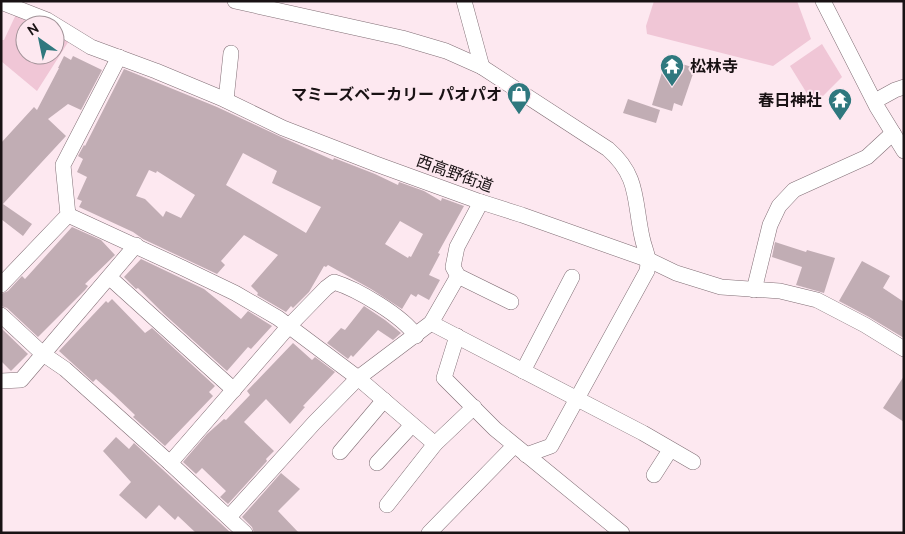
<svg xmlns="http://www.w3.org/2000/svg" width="905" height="534" font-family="Ubuntu,'Noto Sans JP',sans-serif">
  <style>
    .green { fill: #f0c6d6; fill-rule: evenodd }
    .building { fill: #c1adb4; fill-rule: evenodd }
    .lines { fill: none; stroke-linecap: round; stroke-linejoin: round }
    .minor-casing { stroke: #806e75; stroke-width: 16 }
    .minor { stroke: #fff; stroke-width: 15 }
    .labels { text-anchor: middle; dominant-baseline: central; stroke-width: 4; stroke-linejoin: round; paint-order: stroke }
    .poi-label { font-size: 16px; font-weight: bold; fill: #191214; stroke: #fde8f0; text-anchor: end }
    .street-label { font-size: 16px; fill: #191214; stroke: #fde8f0 }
  </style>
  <rect width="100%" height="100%" fill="#fde8f0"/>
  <g class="green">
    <polygon points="654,1 797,1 811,39 773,66 647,34 646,26"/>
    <path d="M19,8L47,20L72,36L37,91L1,61V40H4ZM25,25H55V55H25Z"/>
    <polygon points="822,44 842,77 815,104 811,100 790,66"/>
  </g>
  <g class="building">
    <polygon points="64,56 71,60 73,56 102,70 81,110 68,104 48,119 66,136 3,204 32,224 23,236 1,219 1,143 34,107 37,110 59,68 58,68"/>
    <polygon points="666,59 695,68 682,106 674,103 672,111 652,105"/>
    <path d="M124,69L217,107L279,136L333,160L334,158L375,174L398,185L399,182L424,191L441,201L442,198L464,206L438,253L440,254L429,275L440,280L429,300L418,294L416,297L411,294L402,309L371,289L328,265L326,267L324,266L309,292L293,308L291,306L286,312L257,295L258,293L251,286L278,255L244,235L221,261L225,265L217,274L143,239L133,232L79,207L82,201L77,199L87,177L77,172L83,159L78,156L84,145L85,146ZM243,153L277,171L272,183L321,207L306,233L226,185ZM149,170L156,173L157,171L195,195L181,218L166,211L163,217L145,199L136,196ZM400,221L423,234L411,257L409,256L408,258L385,244Z"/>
    <polygon points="628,99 660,110 656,123 623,113"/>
    <polygon points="72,227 101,240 115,255 85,284 88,286 85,290 38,337 7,308 1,306 1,294 8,291 22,276 25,279"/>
    <polygon points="775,242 806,252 807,250 835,258 824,293 796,285 802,267 772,257"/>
    <polygon points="141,259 204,289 241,319 248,311 272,326 251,349 248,347 227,371 164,314 138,288 136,289 124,277"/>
    <polygon points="862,261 890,276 883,288 904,302 904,338 869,317 839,301"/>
    <polygon points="112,299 145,333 152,328 215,386 209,392 213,396 165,446 133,417 135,415 114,395 96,379 93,382 59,351 106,301 108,303"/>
    <polygon points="364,306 385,320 401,333 393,340 378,330 353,357 351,355 348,359 327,343 341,328 345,330"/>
    <polygon points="1,328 28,354 11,371 1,361"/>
    <polygon points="293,343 312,360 315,357 335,372 303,406 305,407 290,424 266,399 244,422 274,451 266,459 267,461 228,504 220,497 226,491 202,468 196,474 183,462 207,434 224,419 226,420 250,395 247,391"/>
    <polygon points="904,376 904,422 883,408"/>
    <polygon points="116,437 129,449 134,443 231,533 196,533 178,516 175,520 159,505 146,519 119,495 131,482 103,451"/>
    <polygon points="281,473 300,489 278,511 299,533 254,533 252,527 242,517"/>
  </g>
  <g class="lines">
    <g class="minor-casing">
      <g id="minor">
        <path d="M235,1L402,38L446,51L482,67L608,149C639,176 634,200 642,237C645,252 650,255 647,271L551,446L526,455"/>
        <polyline points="464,1 482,67"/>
        <polyline points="823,1 877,107 904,151"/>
        <polyline points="1,2 47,20 91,47 156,71 221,98 283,128 376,164 478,201 522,215 649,260 676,273 721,287 780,291 817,300 865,325 904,349"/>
        <polyline points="226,100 231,53"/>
        <polyline points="875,101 895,90 904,87"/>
        <polyline points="481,202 457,247 453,267 458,276 511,302"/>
        <polyline points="68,215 183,268 235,293 278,318 358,378 435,444"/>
        <polyline points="109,277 234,390"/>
        <polyline points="1,285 68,215 63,165 119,57"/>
        <polyline points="754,290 770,225 779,206 794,190 867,157 893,133"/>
        <polyline points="1,315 43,354 65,369 170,463 245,533"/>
        <polyline points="431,323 643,433 693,462"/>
        <polyline points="457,336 444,378 495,429 622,533"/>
        <polyline points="523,371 572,277"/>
        <polyline points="1,381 21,380 136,245"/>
        <polyline points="340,452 384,400"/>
        <path d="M170,463L289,326L326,288L334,282C357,289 403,316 416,336"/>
        <polyline points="377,463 412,425"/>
        <polyline points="654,475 670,450"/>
        <polyline points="387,505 435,444 474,407"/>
        <polyline points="229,517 314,423 358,378 431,323 458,276"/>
        <polyline points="429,533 514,446"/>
      </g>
    </g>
    <use href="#minor" class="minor"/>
  </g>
  <defs>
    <g id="temple-pin" transform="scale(1.25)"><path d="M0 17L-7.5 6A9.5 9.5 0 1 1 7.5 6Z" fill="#2f787e" stroke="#fde8f0"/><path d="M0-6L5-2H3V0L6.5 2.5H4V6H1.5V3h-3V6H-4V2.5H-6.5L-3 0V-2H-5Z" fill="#fff"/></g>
    <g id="shop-pin" transform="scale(1.25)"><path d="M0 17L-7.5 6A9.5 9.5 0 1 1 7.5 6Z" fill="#2f787e" stroke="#fde8f0"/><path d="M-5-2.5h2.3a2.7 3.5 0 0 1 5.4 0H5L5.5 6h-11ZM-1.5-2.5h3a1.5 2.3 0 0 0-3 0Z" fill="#fff"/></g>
  </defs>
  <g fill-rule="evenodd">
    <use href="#temple-pin" x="672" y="66"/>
    <use href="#shop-pin" x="519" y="94"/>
    <use href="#temple-pin" x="840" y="100"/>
  </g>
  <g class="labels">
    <g class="poi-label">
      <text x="690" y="66" text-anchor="start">松林寺</text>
      <text x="502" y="94">マミーズベーカリー パオパオ</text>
      <text x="822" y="100">春日神社</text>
    </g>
    <g class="street-label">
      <text transform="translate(455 173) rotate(20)">西高野街道</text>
    </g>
  </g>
  <rect width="905" height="534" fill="none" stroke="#191214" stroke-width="5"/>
  <g transform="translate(40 40) rotate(327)"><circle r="24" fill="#fde8f0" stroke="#a29298"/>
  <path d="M0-4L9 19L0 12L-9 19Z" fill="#2f787e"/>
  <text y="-8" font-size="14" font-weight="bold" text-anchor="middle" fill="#191214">N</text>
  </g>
</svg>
